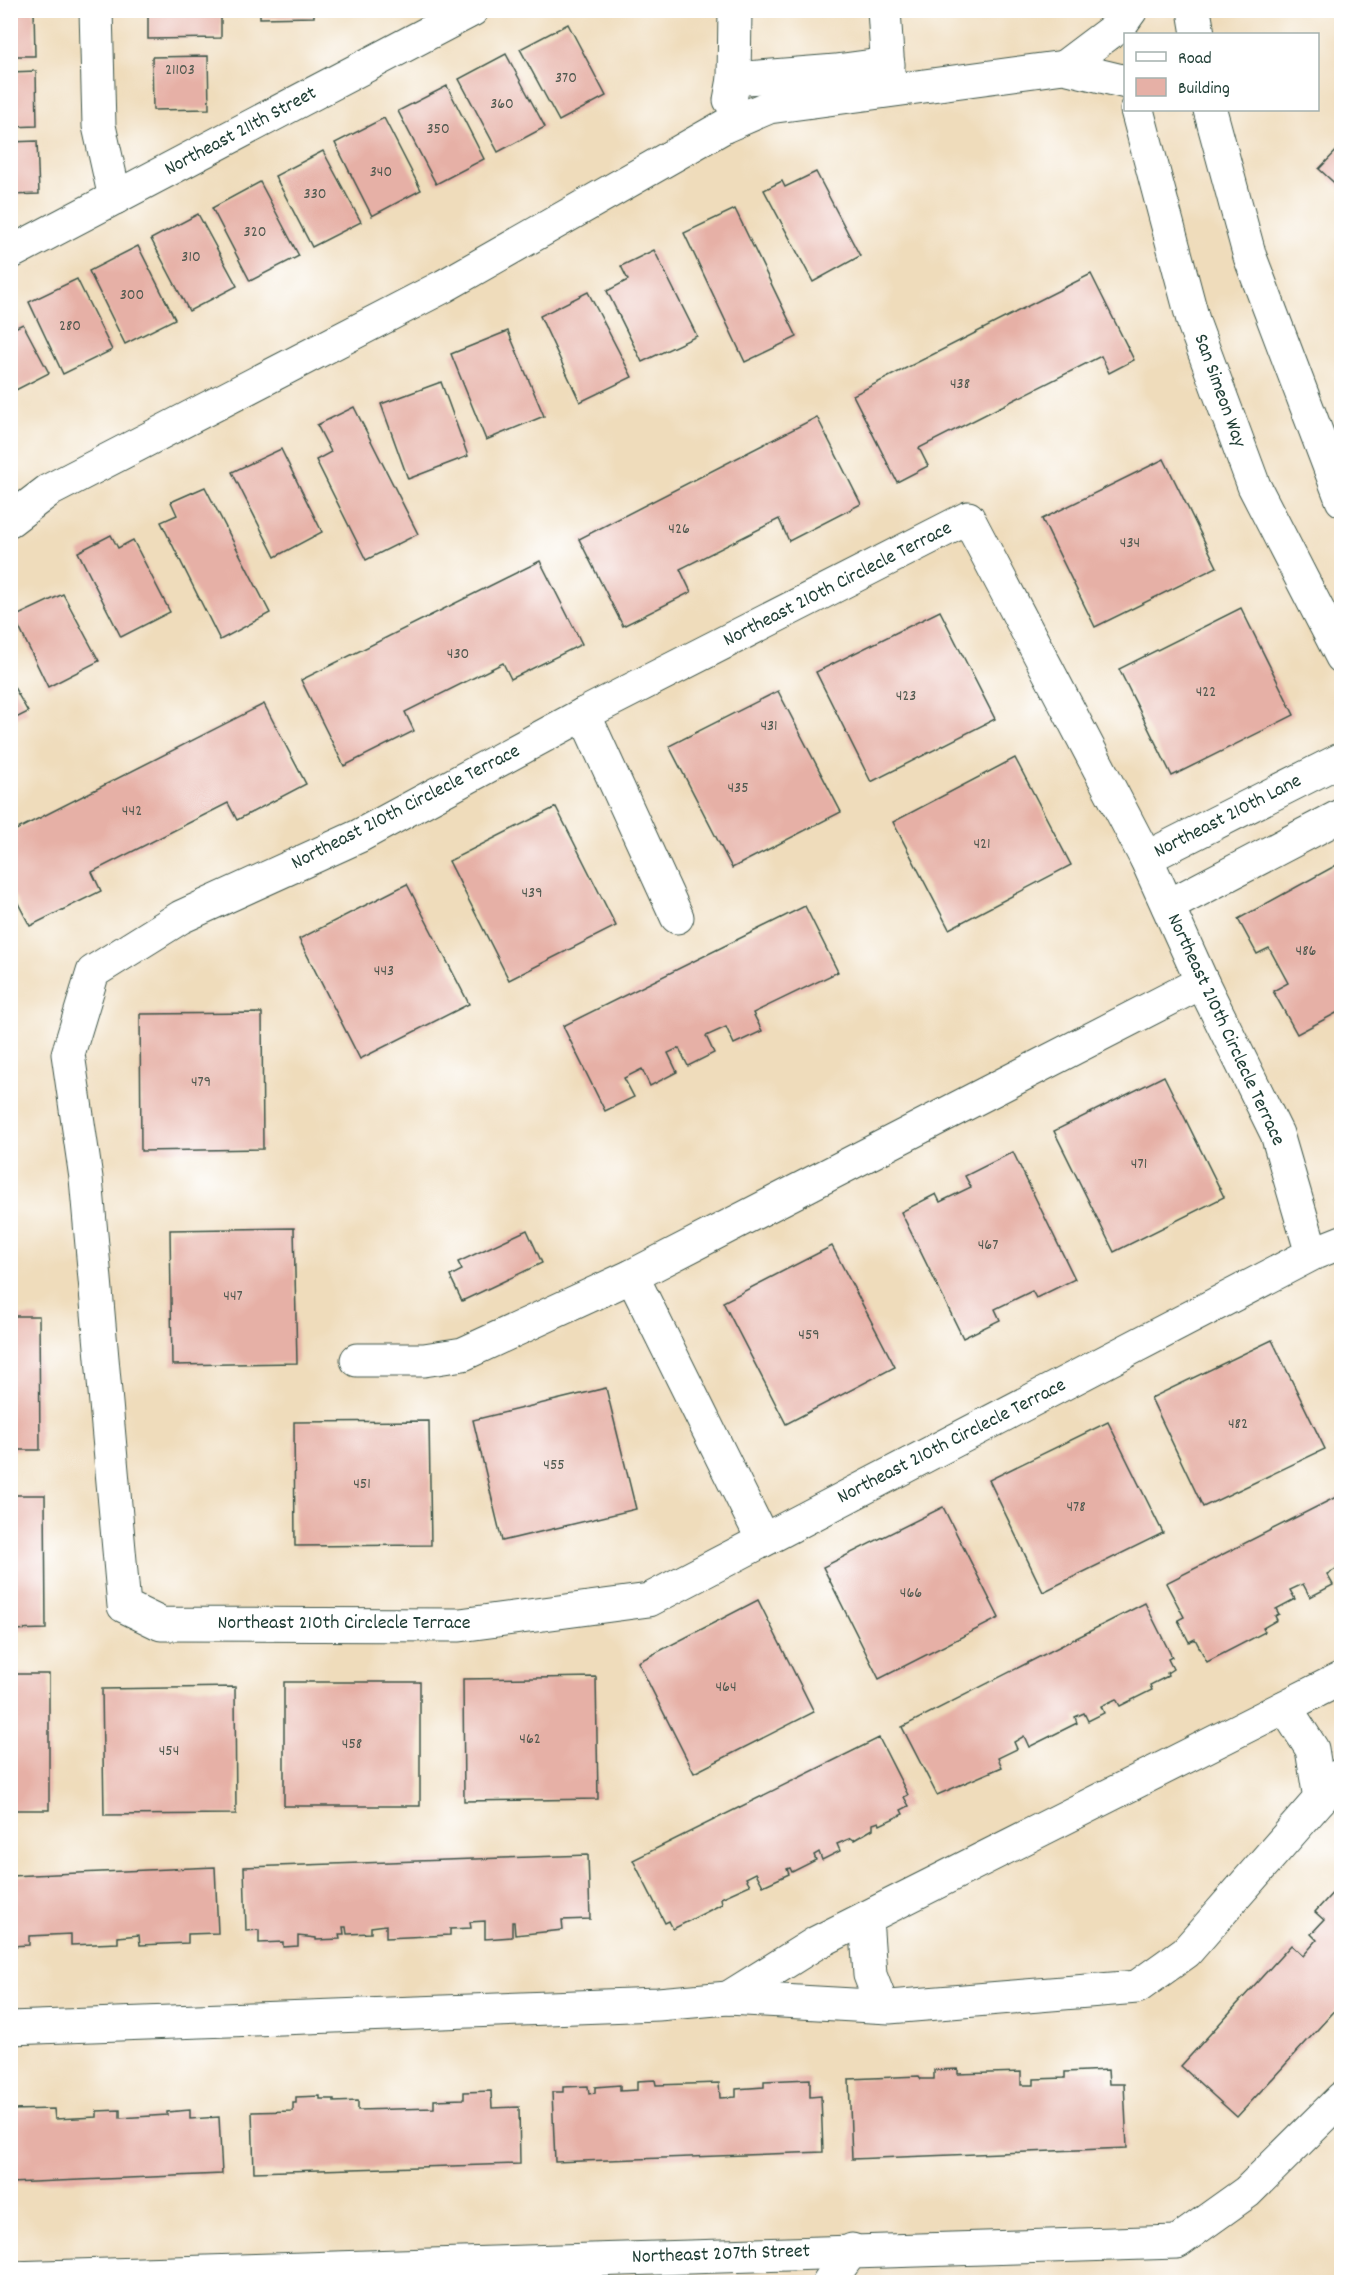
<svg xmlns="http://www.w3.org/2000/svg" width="1352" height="2293" font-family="Dekko,sans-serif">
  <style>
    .building { fill: #e6b0a6 }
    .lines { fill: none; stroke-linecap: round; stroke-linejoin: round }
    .minor-casing { stroke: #3e5548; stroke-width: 35 }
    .minor { stroke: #fff; stroke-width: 33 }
    .labels { text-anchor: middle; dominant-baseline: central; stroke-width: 5; stroke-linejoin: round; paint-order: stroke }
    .number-label { font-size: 16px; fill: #515a50 }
    .street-label { font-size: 20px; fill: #1f3d34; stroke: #fff }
  </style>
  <rect width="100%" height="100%" fill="#fff"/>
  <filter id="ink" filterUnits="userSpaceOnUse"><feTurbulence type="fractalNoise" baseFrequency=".0167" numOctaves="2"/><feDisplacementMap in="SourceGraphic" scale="12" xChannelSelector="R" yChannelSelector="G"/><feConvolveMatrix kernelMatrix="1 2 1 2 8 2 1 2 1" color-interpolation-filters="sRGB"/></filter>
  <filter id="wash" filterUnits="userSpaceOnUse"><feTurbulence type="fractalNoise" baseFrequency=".008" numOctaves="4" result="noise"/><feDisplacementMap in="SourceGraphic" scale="24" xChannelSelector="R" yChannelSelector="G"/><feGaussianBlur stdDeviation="1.35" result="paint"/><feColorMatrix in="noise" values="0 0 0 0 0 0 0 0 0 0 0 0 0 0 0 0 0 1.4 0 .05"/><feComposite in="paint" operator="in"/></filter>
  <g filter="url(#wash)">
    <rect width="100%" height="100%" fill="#efdcbb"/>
    <g id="blocks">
      <g class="building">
        <polygon points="10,10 34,10 35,56 10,56"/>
        <polygon points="148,10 221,10 221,38 148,39"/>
        <polygon points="260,10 314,10 314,17 260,18"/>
        <polygon points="568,24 606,96 559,121 520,49"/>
        <polygon points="506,54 545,127 498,152 459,79"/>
        <polygon points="208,56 209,109 153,110 152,57"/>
        <polygon points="36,71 37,126 10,127 10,72"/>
        <polygon points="447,86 484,159 436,184 398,111"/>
        <polygon points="384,118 421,190 372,216 335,143"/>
        <polygon points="37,141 39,194 10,195 10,142"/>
        <polygon points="1342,145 1342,190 1319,169"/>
        <polygon points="323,151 361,222 312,247 275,176"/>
        <polygon points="816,172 860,256 813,282 764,190 782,181 785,187"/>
        <polygon points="260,182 299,256 250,281 212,208"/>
        <polygon points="735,209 797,337 745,362 684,233"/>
        <polygon points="198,214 237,286 189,311 151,239"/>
        <polygon points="138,246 175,319 125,344 89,271"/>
        <polygon points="654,250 697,336 642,362 607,291 628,280 621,266"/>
        <polygon points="1091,274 1134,360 1109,373 1101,356 919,448 928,466 897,482 853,395"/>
        <polygon points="77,279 112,350 63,374 29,302"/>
        <polygon points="588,292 632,377 580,402 540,316"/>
        <polygon points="23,324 49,373 10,393 10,330"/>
        <polygon points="508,331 544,416 486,440 451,354"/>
        <polygon points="441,382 468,456 408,479 381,404"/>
        <polygon points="354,407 418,534 366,560 316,460 331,452 317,425"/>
        <polygon points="817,417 861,504 789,541 779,519 680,569 691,592 623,626 579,539"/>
        <polygon points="281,449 322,532 275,557 232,472"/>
        <polygon points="1164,459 1217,567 1095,627 1042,519"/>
        <polygon points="205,487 270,613 220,640 161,522 177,515 171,502"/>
        <polygon points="111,535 118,548 133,540 170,612 121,637 78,552"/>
        <polygon points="540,561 582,644 511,679 503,663 405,712 414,731 344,766 301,680"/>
        <polygon points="63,594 99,661 48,687 14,617"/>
        <polygon points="1241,608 1294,715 1172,776 1119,669"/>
        <polygon points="940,611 995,719 871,782 816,672"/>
        <polygon points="10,680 28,712 10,721"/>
        <polygon points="778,691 841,812 732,868 669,746"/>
        <polygon points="264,704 306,784 237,820 228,803 92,872 101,891 30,926 10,888 10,833"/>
        <polygon points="1015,758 1071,865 949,929 893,822"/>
        <polygon points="556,807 616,926 509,980 449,861"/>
        <polygon points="1342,862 1342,1010 1297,1034 1273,991 1288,983 1269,948 1257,954 1238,919"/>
        <polygon points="407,884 469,1004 360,1059 299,939"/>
        <polygon points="805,906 838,972 753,1013 762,1031 734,1044 726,1027 706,1036 714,1053 688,1066 679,1048 668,1053 677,1072 650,1086 642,1069 624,1078 634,1097 605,1111 563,1026"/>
        <polygon points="262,1013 263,1149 141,1151 140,1014"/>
        <polygon points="1164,1076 1224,1197 1114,1252 1054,1131"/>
        <polygon points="1013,1152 1075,1279 1036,1298 1032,1291 995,1309 1000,1320 963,1338 901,1212 936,1194 940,1202 971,1187 965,1176"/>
        <polygon points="294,1228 297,1363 172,1365 170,1230"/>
        <polygon points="527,1230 542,1263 462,1301 450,1276 462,1270 458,1262"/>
        <polygon points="832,1246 895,1367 786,1424 723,1302"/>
        <polygon points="10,1316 39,1316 40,1450 10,1450"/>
        <polygon points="1272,1340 1325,1449 1203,1507 1151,1398"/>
        <polygon points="606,1388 636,1509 502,1541 473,1420"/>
        <polygon points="429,1421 431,1545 295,1546 294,1422"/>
        <polygon points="1108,1422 1163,1533 1043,1592 989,1480"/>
        <polygon points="1342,1494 1342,1574 1338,1568 1327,1574 1333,1585 1310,1597 1303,1584 1290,1590 1295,1599 1276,1609 1279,1614 1275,1616 1277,1620 1263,1628 1265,1632 1207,1662 1195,1639 1189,1642 1178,1620 1184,1617 1166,1583"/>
        <polygon points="10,1495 45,1495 46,1629 10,1630"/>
        <polygon points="943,1507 999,1618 879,1679 823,1567"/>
        <polygon points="758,1600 814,1712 694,1773 638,1662"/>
        <polygon points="1145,1603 1172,1657 1168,1659 1173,1669 1167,1673 1168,1676 1150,1685 1152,1690 1120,1706 1116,1699 1101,1706 1104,1713 1088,1721 1084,1713 1075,1717 1077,1723 1029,1747 1024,1736 1014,1742 1017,1749 998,1758 1002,1767 937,1795 902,1727"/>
        <rect x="10" y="1674" width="39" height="136"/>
        <polygon points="596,1677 598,1799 464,1801 463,1679"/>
        <rect x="284" y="1682" width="136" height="124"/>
        <polygon points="235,1687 236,1814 104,1815 102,1689"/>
        <polygon points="879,1738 908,1795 904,1797 909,1806 901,1810 903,1814 880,1825 879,1822 873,1824 873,1829 854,1840 851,1838 837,1844 840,1851 822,1860 819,1852 814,1855 816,1860 792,1872 790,1868 787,1869 789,1874 763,1886 756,1873 746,1878 750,1885 721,1898 722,1904 673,1929 669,1921 665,1923 633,1860"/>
        <polygon points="588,1855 590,1919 562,1920 563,1930 515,1935 514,1922 512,1922 512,1937 485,1939 485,1921 470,1922 471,1928 450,1929 450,1935 386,1938 386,1925 371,1927 371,1933 347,1934 346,1927 343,1927 344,1934 339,1934 340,1939 316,1940 316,1938 298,1936 298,1946 283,1947 283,1942 259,1943 259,1930 246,1931 244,1867"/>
        <polygon points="215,1867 218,1933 188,1934 188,1943 140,1945 139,1935 118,1937 118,1943 71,1945 71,1934 29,1936 29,1945 10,1946 10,1876"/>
        <polygon points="1342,1886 1342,2003 1237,2117 1181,2066 1291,1945 1303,1956 1317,1940 1311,1934 1324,1920 1315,1912 1336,1889 1337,1891"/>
        <polygon points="958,2069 958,2074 1021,2072 1021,2085 1034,2085 1034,2079 1065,2078 1065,2072 1108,2070 1109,2084 1124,2084 1127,2148 852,2159 849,2079 919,2076 921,2079 934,2079 934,2070"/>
        <polygon points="810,2079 810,2097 821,2096 823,2152 555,2162 552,2092 563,2092 563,2087 588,2086 589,2094 595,2093 595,2087 620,2085 620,2091 637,2090 637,2081 655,2080 656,2085 719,2083 720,2098 736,2097 736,2089 764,2087 764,2081"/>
        <polygon points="491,2091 492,2108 519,2107 520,2164 254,2172 252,2112 293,2111 293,2103 296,2103 296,2097 320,2096 320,2099 334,2099 334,2102 358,2101 358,2110 434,2108 434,2100 464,2099 464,2092"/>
        <polygon points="54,2109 55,2119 97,2117 97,2111 120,2110 120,2118 167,2115 167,2112 190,2110 190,2119 219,2117 222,2174 10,2183 10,2110"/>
        <polygon points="1233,2280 1233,2282 1210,2282 1210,2281"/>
      </g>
    </g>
  </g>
  <g filter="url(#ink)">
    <use href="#blocks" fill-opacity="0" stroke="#3e5548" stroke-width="1.5"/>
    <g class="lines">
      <g class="minor-casing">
        <g id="minor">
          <polyline points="96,10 99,126 115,198"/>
          <polyline points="884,10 889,86"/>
          <polyline points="1194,10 1198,34"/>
          <polyline points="1064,67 1121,24 1131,10"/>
          <polyline points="734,79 836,71 888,64"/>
          <polyline points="730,100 734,79 735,10"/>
          <polyline points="1137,110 1194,324 1254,486 1342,657"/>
          <polyline points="1210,110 1250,257 1342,500"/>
          <polyline points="10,253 472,10"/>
          <polyline points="10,520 48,491 444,286 725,126 769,107 1064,67 1126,82"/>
          <polyline points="584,714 677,917"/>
          <polyline points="1146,858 1342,759"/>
          <polyline points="1168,906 1342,815"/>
          <polyline points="1312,1254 1277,1134 1202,982 1146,858 968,518 584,714 359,836 181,917 93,972 68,1054 86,1178 124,1606 161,1624 460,1625 649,1600 1312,1254 1342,1242"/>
          <polyline points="632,1276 763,1540"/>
          <polyline points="357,1360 424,1360 463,1354 632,1276 1202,982"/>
          <polyline points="1285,1707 1312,1749 1320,1799"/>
          <polyline points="866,1918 870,1975 882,2006"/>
          <polyline points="728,1998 816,1943 1342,1678"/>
          <polyline points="10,2028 658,2004 728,1998 889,2007 1137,1987 1186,1952 1342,1774"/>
          <polyline points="10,2278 1177,2242 1247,2192 1342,2098"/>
          <polyline points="829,2282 852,2250"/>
        </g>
      </g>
      <use href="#minor" class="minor"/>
    </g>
  </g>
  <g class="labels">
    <g class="number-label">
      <text x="180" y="70">21103</text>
      <text x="566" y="78">370</text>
      <text x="502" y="104">360</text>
      <text x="438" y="129">350</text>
      <text x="381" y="172">340</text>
      <text x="315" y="194">330</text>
      <text x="255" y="232">320</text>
      <text x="191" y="257">310</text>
      <text x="132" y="295">300</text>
      <text x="70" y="326">280</text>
      <text x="960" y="384">438</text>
      <text x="679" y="529">426</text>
      <text x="1130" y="543">434</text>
      <text x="458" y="654">430</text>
      <text x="1206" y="692">422</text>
      <text x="906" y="696">423</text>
      <text x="769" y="726">431</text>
      <text x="738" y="788">435</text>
      <text x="132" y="811">442</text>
      <text x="982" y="844">421</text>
      <text x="532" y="893">439</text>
      <text x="1306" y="951">486</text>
      <text x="384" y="971">443</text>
      <text x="201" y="1082">479</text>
      <text x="1139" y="1164">471</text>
      <text x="988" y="1245">467</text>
      <text x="233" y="1296">447</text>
      <text x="809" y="1335">459</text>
      <text x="1238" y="1424">482</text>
      <text x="554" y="1465">455</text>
      <text x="362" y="1484">451</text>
      <text x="1076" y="1507">478</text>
      <text x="911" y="1593">466</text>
      <text x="726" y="1687">464</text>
      <text x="530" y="1739">462</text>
      <text x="352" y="1744">458</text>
      <text x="169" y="1751">454</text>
    </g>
    <g class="street-label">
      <text transform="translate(241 132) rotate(-28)">Northeast 211th Street</text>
      <text transform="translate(1219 391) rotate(70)">San Simeon Way</text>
      <text transform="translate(838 585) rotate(-27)">Northeast 210th Circlecle Terrace</text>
      <text transform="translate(406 808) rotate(-27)">Northeast 210th Circlecle Terrace</text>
      <text transform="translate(1228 817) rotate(-27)">Northeast 210th Lane</text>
      <text transform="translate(1225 1030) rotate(65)">Northeast 210th Circlecle Terrace</text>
      <text transform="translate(952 1442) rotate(-27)">Northeast 210th Circlecle Terrace</text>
      <text x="344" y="1624">Northeast 210th Circlecle Terrace</text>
      <text transform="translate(721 2255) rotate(-2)">Northeast 207th Street</text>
    </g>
  </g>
  <rect width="1352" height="2293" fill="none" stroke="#fff" stroke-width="36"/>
  <rect x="1124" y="33" width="195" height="78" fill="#ffffff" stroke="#a5b1ae" stroke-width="1.5"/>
  <rect x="1136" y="52" width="30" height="9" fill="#ffffff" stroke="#a5b1ae" stroke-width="1.5"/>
  <text x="1178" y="63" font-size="18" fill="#1f3d34">Road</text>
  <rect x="1136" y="78" width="30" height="18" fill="#e6b0a6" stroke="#a5b1ae" stroke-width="1.5"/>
  <text x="1178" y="93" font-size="18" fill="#1f3d34">Building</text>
</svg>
